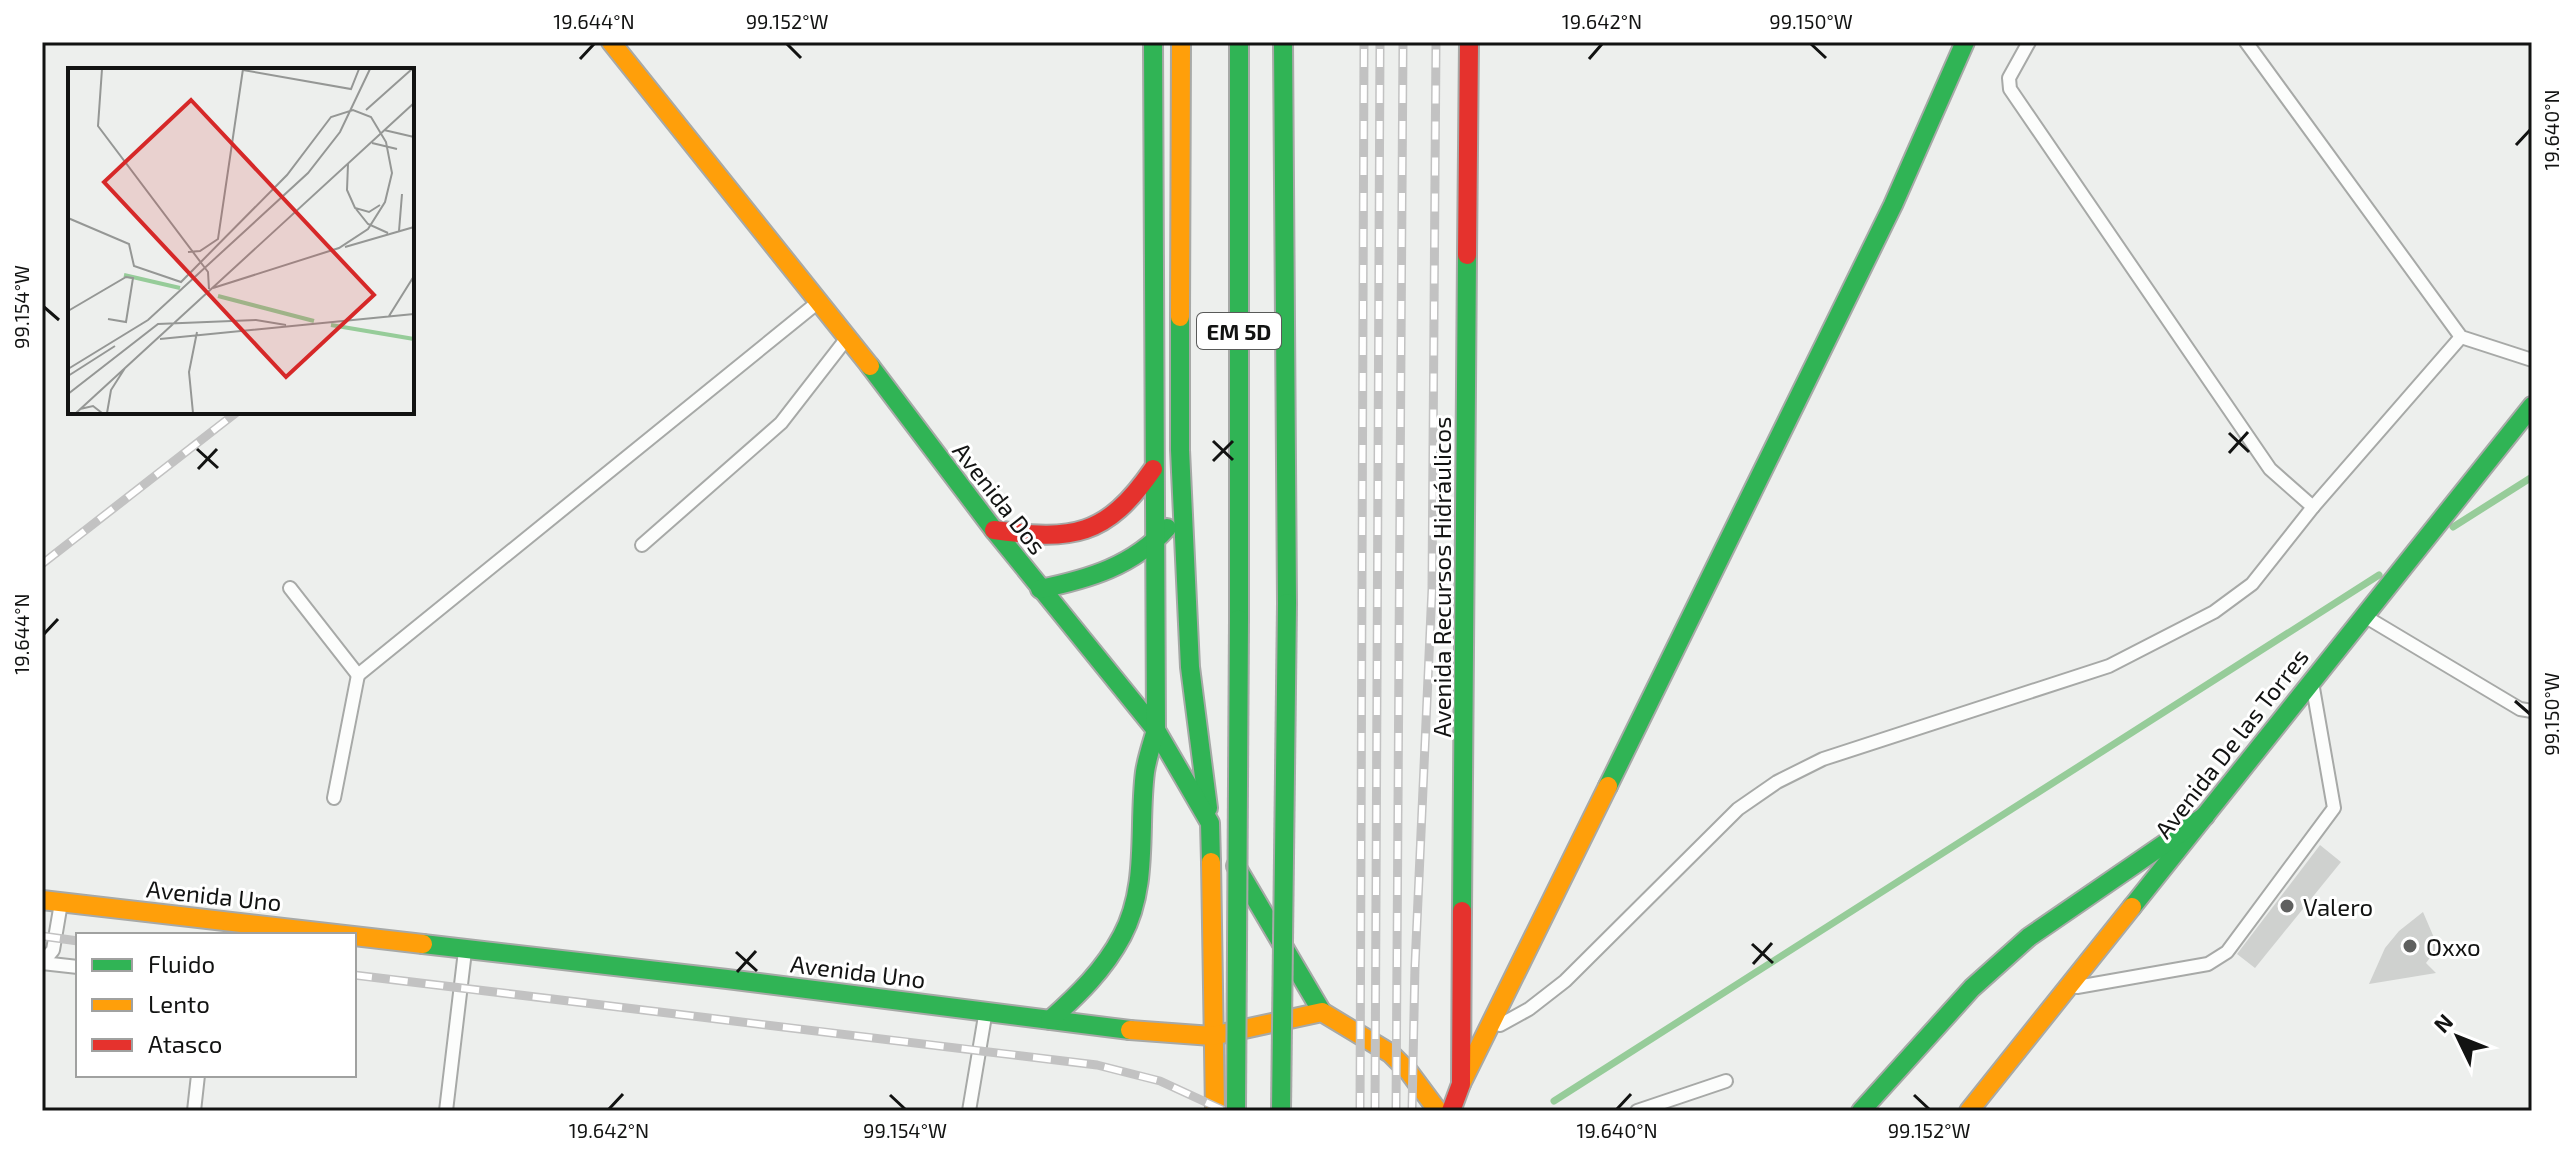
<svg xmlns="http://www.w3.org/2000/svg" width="2574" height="1153" font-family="'Exo 2',sans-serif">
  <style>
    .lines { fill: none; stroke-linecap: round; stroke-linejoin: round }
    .stream { stroke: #96cc99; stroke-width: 7 }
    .building { fill: #cfd1cf }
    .lane-casing { stroke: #a7a9a7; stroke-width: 16 }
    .fast-casing { stroke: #a7a9a7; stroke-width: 22 }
    .slow-casing { stroke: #a7a9a7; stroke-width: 22 }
    .jam-casing { stroke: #a7a9a7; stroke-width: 22 }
    .lane { stroke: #fcfdfc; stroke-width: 12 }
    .fast { stroke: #30b455; stroke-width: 18 }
    .slow { stroke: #ff9f0a; stroke-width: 18 }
    .jam { stroke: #e5322d; stroke-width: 18 }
    .rail-casing { stroke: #c2c2c2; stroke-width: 9 }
    .rail { stroke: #fff; stroke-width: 6; stroke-dasharray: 18; stroke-linecap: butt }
    .fast-bridge-casing { stroke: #a7a9a7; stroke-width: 22; stroke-linecap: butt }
    .fast-bridge { stroke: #30b455; stroke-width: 18 }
    .ticks { fill: none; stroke: #121312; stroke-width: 3 }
    .poi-dot { fill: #5f605f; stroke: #fff; stroke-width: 3 }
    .labels { text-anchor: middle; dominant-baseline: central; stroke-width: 6; stroke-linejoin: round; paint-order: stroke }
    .shield { fill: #fff; stroke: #595a59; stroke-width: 2 }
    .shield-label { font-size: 22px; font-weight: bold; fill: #121312 }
    .street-label { font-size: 24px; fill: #121312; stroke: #fff }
    .poi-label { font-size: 24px; fill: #121312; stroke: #fff; text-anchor: start }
    .inset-river { fill: none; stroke: #96cc99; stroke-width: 4 }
    .inset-road { fill: none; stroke: #959795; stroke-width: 2 }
    .view { fill: #d62828; fill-opacity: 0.15; stroke: #d62828; stroke-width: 4 }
    .inset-edge { fill: none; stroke: #121312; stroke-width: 4 }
    .neatline { fill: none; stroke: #121312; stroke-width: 3 }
    .ticks-label { font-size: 20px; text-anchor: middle; fill: #121312 }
  </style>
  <rect width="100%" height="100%" fill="#edefed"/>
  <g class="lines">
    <g class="stream">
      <polyline points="2453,527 2532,477"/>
      <polyline points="1554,1101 2379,575"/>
    </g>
  </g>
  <g class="building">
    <polygon points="2320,845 2341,862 2255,968 2237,954"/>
    <polygon points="2423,912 2438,947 2426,963 2436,973 2369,984 2385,948 2399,931"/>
  </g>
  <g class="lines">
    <g class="lane-casing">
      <g id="lane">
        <polyline points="2029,42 2009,78 2010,89 2270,469 2313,507 2461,337"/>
        <polyline points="2246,42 2461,337 2532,360"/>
        <polyline points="642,545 781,423 847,338"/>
        <polyline points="290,588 358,675 817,303"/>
        <polyline points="2366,617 2520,709 2532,711"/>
        <polyline points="334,798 358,675"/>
        <polyline points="42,963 53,950 61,903"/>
        <polyline points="42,963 78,967"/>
        <polyline points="2077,987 2208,964 2227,952 2334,808 2313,688"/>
        <polyline points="1500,1025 1529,1009 1565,981 1738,809 1777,782 1823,759 2109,666 2214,612 2252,584 2313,507"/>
        <polyline points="194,1111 198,1075"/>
        <polyline points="446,1111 465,951"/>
        <polyline points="969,1111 985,1016"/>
        <polyline points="1637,1111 1726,1081"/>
      </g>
    </g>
    <g class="fast-casing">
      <g id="fast">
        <polyline points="1239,42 1239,619"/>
        <polyline points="1283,42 1287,603"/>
        <polyline points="1180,317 1180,450 1190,667 1208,808"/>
        <polyline points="870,366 994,530 1156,730 1210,823 1211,862"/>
        <path d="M1040,589C1089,579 1133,566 1167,528"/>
        <polyline points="1608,786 1893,205 1965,42"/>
        <polyline points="1236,866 1322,1012"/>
        <polyline points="2132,907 2532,406"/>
        <polyline points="1462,911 1467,255"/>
        <polyline points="423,944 727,979 1130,1030"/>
        <path d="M1050,1020C1078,995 1104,970 1122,936C1149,886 1138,826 1145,772C1147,758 1152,744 1156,730L1153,42"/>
        <polyline points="1861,1111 1972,988 2029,937 2205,816"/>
      </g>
    </g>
    <g class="slow-casing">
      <g id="slow">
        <polyline points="611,42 870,366"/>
        <polyline points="1180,317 1181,42"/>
        <polyline points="1211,862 1215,1111"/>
        <polyline points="42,900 423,944"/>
        <polyline points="1130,1030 1212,1036 1322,1012 1390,1053 1409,1072 1438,1111"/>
        <polyline points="1461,1084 1608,786"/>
        <polyline points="1969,1111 2132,907"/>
      </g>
    </g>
    <g class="jam-casing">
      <g id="jam">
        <polyline points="1467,255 1469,42"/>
        <path d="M994,530C1073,541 1106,537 1153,469"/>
        <polyline points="1451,1111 1461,1084 1462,911"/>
      </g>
    </g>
    <use href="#lane" class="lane"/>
    <use href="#fast" class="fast"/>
    <use href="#slow" class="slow"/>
    <use href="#jam" class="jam"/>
    <g class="rail-casing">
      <g id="rail">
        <polyline points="42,564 237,412"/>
        <polyline points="42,936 78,941"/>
        <polyline points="354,975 1097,1065 1160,1081 1225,1111"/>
        <polyline points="1360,1111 1364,42"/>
        <polyline points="1375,1111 1380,42"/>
        <polyline points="1396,1111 1403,42"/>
        <polyline points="1412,1111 1415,966 1432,589 1436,42"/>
      </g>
    </g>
    <use href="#rail" class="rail"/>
    <g class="fast-bridge-casing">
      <g id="fast-bridge">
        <polyline points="1236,1111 1239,619"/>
        <polyline points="1281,1111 1287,603"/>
      </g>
    </g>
    <use href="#fast-bridge" class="fast-bridge"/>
  </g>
  <path class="ticks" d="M787,44L801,58M1811,44L1826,58M580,59L594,44M1589,59L1602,44M2516,145L2530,130M44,307L59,320M2229,433L2249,452M1213,441L1233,460M197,449L218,468M2229,453L2248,432M1213,461L1233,441M198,469L217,449M44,634L58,619M2515,701L2530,714M1752,944L1773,963M736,952L757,971M1753,964L1772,943M737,972L756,951M890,1095L905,1109M1914,1095L1929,1109M609,1109L623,1094M1617,1109L1631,1094"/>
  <g class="poi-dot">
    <circle cx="2287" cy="906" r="8"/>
    <circle cx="2410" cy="946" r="8"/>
  </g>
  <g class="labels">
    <rect class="shield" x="1197" y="313" width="84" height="36" rx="6"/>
    <g class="shield-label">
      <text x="1239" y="331">EM 5D</text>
    </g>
    <g class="street-label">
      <text transform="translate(1000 498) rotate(52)">Avenida Dos</text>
      <text transform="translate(1441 577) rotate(-90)">Avenida Recursos Hidráulicos</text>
      <text transform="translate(2231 743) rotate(-52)">Avenida De las Torres</text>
      <text transform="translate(214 895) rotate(6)">Avenida Uno</text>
      <text transform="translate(858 971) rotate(7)">Avenida Uno</text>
    </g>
    <g class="poi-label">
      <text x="2303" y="906">Valero</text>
      <text x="2426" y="946">Oxxo</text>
    </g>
  </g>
  <g transform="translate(68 68)">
    <rect width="346" height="346" fill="#edefed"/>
    <path class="inset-river" d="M56,207L112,220M150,228L246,253M263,257L346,271"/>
    <path class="inset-road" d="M34,1L30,58L140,204L141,221M175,2L283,21L291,1M298,42L344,1M316,62L346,69M304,75L329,81M280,96L279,122L287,140L301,144L312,137M288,141L300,156L320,165M0,150L61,176L66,198L113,214L219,107L263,49L285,42L303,49L318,74L324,105L317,134L300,161L271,180L145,220M331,163L334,126M277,179L346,159M120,184L132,183L150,171L175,1M0,243L58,209L65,210L58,254L40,251M321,248L346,208M92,271L346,246M0,301L80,252L240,105L272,64L302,1M0,308L47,278M0,326L90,256L188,252L218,257M12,341L25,338L34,345M8,345L346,35M39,345L43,322L57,300M125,345L121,304L129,264"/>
    <path class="view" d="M123,32L306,227L218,309L36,114Z"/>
    <rect width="346" height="346" class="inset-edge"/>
  </g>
  <rect width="2574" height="1153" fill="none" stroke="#ffffff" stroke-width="88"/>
  <rect x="76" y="933" width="280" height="144" fill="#ffffff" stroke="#a0a1a0" stroke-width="2"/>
  <rect x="92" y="959" width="40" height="12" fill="#30b455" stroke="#a0a1a0" stroke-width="2"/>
  <text x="148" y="973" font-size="24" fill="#121312">Fluido</text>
  <rect x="92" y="999" width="40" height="12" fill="#ff9f0a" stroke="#a0a1a0" stroke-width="2"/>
  <text x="148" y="1013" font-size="24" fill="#121312">Lento</text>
  <rect x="92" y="1039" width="40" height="12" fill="#e5322d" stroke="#a0a1a0" stroke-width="2"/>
  <text x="148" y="1053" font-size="24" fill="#121312">Atasco</text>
  <g transform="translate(2458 1037) rotate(313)" stroke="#ffffff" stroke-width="6" paint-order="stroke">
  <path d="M0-6L14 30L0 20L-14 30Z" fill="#121312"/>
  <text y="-12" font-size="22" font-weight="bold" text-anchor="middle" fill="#121312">N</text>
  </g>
  <rect x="44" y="44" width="2486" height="1065" class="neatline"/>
  <g class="ticks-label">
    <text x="594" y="29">19.644°N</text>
    <text x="787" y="29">99.152°W</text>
    <text x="1602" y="29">19.642°N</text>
    <text x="1811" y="29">99.150°W</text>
    <text transform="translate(2552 130) rotate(-90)" y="7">19.640°N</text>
    <text transform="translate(22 307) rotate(-90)" y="7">99.154°W</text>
    <text transform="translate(22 634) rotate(-90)" y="7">19.644°N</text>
    <text transform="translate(2552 714) rotate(-90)" y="7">99.150°W</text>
    <text x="609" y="1138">19.642°N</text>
    <text x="905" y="1138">99.154°W</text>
    <text x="1617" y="1138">19.640°N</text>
    <text x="1929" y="1138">99.152°W</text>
  </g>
</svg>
